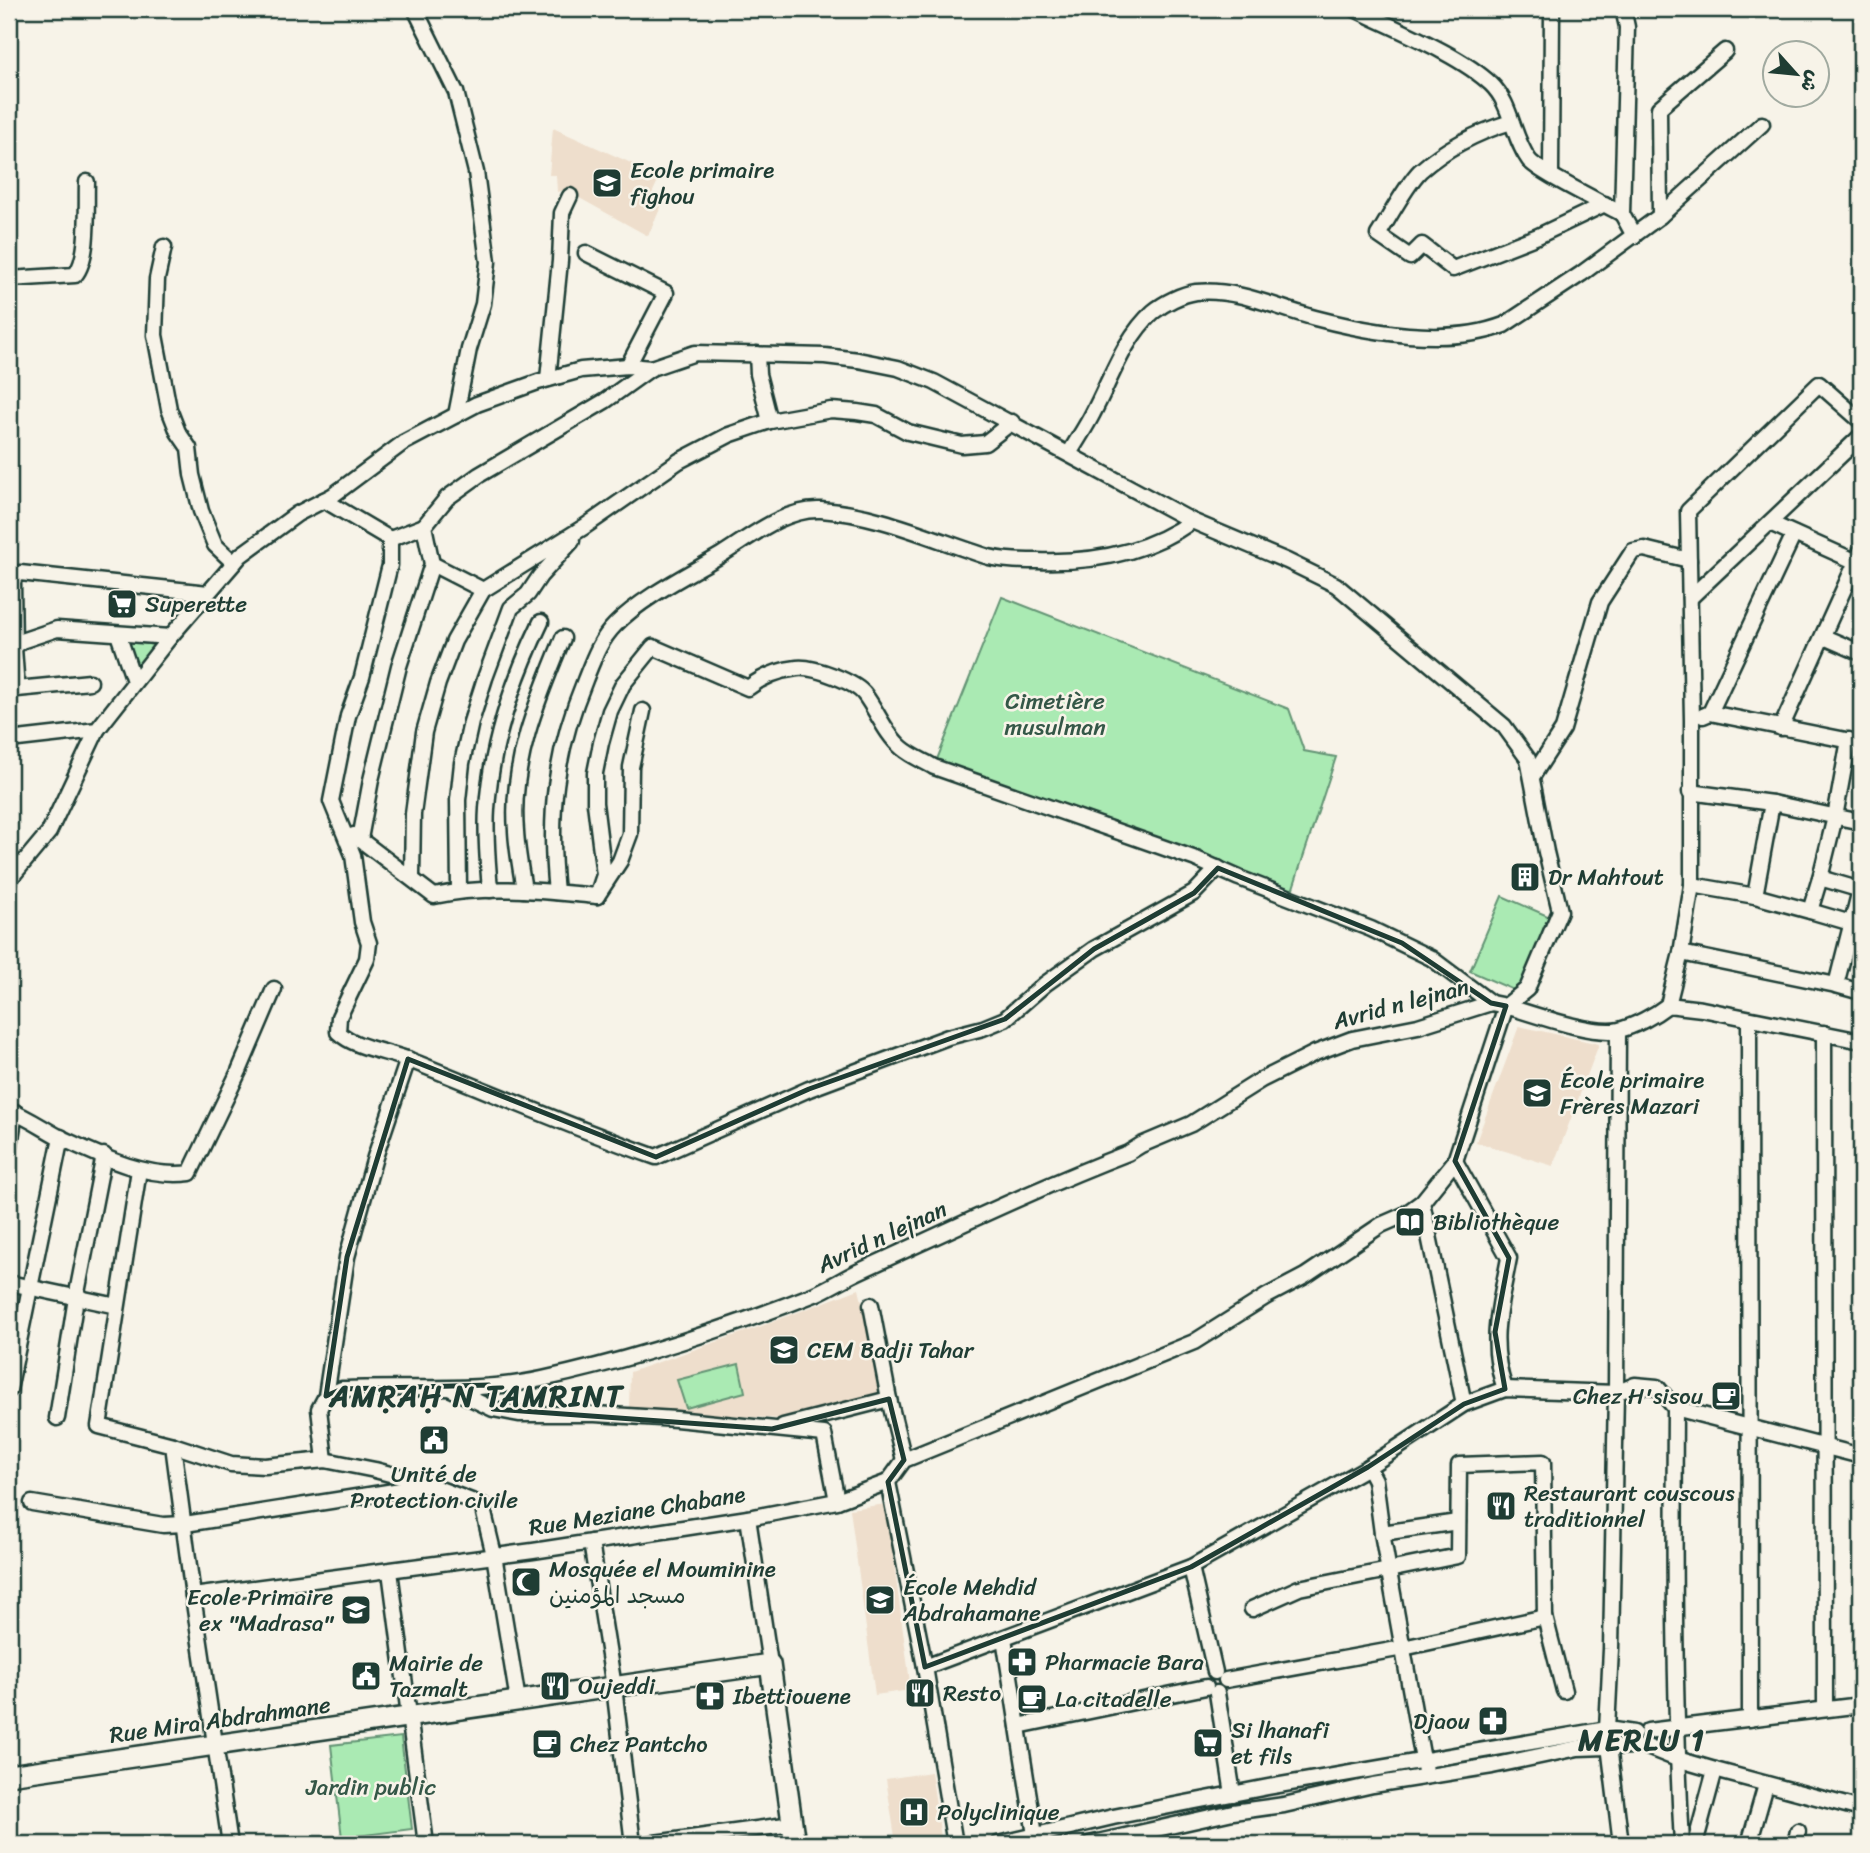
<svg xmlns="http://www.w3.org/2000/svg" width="1870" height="1853" font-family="Sriracha,'Playpen Sans Arabic',sans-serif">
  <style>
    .built { fill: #eedecc }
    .green { fill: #aaeab3; stroke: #649474; stroke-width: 2 }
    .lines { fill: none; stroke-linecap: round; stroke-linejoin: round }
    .minor-casing { stroke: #1f3d34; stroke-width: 19 }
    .secondary-casing { stroke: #1f3d34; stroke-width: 24 }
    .minor { stroke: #f7f3e8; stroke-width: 14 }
    .secondary { stroke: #f7f3e8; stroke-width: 19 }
    .marked { fill: none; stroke: #1f3d34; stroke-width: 5; stroke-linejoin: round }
    .labels { text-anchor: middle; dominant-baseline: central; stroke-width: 5; stroke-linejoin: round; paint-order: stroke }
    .poi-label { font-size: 23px; fill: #1f3d34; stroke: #f7f3e8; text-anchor: start }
    .park-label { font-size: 23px; fill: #345747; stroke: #f7f3e8 }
    .street-label { font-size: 23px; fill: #1f3d34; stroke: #f7f3e8 }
    .district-label { font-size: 30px; font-weight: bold; letter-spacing: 2px; fill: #1f3d34; stroke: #f7f3e8 }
  </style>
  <rect width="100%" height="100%" fill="#f7f3e8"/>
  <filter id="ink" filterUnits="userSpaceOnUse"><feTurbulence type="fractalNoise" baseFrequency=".0143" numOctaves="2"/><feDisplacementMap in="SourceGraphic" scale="14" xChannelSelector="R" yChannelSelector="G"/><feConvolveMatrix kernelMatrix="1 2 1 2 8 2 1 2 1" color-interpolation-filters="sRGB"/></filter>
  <g filter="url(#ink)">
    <g class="built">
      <polygon points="553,128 660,176 652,194 664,200 648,236 565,190 557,192 556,175 549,175"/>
      <polygon points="1519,1026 1599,1044 1553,1166 1476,1142"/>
      <polygon points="859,1289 883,1391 798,1420 629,1408 630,1372 759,1327"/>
      <polygon points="886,1504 911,1690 875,1695 850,1509"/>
      <polygon points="931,1772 942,1844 896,1844 886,1779"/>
    </g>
    <g class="green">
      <polygon points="1002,597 1289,709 1304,751 1336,757 1292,891 934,767"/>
      <polygon points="128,641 155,645 137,666"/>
      <polygon points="1502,896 1550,917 1518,992 1470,971"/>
      <polygon points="739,1364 745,1392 686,1408 677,1380"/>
      <polygon points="401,1737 412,1829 342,1838 331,1745"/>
    </g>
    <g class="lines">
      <g class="minor-casing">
        <g id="minor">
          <polyline points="415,9 456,92 476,172 488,262 483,304 469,349 456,415"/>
          <path d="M1355,9C1395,29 1459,54 1491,84C1512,104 1512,137 1529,160C1538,172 1605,204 1622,214"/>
          <polyline points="1623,9 1627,27 1622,214 1634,236"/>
          <path d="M1511,122C1478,132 1446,148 1420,171C1406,185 1389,218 1378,235L1410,257L1422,245L1453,269L1538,236L1605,204"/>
          <polyline points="1551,174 1552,9"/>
          <polyline points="1660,216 1659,108 1725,51"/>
          <polyline points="164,247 157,279 155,335 169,409 178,432 189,448 192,475 201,511 215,545 234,563"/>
          <polyline points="586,253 666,293 628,366"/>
          <path d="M9,279L75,275C90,258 86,206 87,182"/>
          <polyline points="757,354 758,374 770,421"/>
          <polyline points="548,379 560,261 562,213 570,196"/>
          <path d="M1069,454C1077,440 1086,427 1093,413C1111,379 1124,338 1153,312C1164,303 1182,294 1196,292C1237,288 1277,308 1315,318C1372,333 1449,346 1504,325L1581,274L1660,216L1762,124"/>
          <polyline points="324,500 390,539"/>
          <polyline points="1770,523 1861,564"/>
          <path d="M390,539V565L362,677L348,716L331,801L353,855L362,922L369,943L367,959L339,1017L338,1032C356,1049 388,1051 412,1061C493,1093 573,1128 656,1157L809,1089L948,1037L983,1028L1005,1019L1045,984L1094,949L1194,893L1218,868"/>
          <polyline points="390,539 424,526"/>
          <polyline points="432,564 483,590"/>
          <polyline points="1690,598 1861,436"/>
          <polyline points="118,634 134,681"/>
          <polyline points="1824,637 1861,653"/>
          <polyline points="14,648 13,582 15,576 20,573 208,593"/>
          <polyline points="90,682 17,689 14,648 21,641 57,629 170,637"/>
          <polyline points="1710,713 1794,534"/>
          <polyline points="1703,716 1710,713 1861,743"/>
          <polyline points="1781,728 1861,551"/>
          <path d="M9,740L97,730L170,637L241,555L297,514L332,496L403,443L477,404L538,382L581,370L628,366L651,368L695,353L825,356L858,360L898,368L934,382L1192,521L1287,561L1336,585L1504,726L1528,759L1546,852L1560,911L1527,989L1506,1006L1491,1003L1431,958L1371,929L1239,878L1196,859L934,767C924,761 911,756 902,748C886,735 877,711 865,695C856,682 813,666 797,668C779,670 762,677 748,688L653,647L623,684L610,711L601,743L595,773V803L604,875L597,896L620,861L630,834L631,767L643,711"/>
          <polyline points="1849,740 1835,817 1820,878 1861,890"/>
          <polyline points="1532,777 1563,729 1600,602 1633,551 1644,549 1689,560"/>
          <polyline points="1690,792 1772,803 1861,822"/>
          <path d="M354,835L434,896C487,884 544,891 597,896"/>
          <polyline points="360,839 371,780 399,666 432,564 424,526 447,498 479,475 605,401 651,368"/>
          <polyline points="412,877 413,814 424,732 438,683 454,641 483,590 584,527 679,461 729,435 770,421 831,410 857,412 876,415 908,432 962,445 985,443 1012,422"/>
          <polyline points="9,880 49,832 97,730"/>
          <polyline points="1692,885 1755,896 1810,911 1820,878"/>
          <polyline points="459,890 458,800 462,763 471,722 485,678 511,608 528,594 540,576 572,541"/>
          <path d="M490,890C488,863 485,836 487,809C491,744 513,680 541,622"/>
          <path d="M524,890C521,870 517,851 516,831C510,764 538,698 563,638"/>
          <path d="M556,892C548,813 555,753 585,680C593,660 600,640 615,625C641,598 689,574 721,555C750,537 785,508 821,510C880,514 934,540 989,557C1004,561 1021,561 1037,561C1092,563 1146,554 1192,521"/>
          <polyline points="1755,896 1772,803"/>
          <polyline points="1810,911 1851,923"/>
          <polyline points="1681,953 1692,885 1692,720 1688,511 1819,384 1861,421"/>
          <polyline points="1836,985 1860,890"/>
          <polyline points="1668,1005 1681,953 1836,985 1861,992"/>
          <polyline points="1749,1019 1750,1719"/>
          <polyline points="1618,1031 1616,1393 1611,1649 1607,1729 1621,1844"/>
          <polyline points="1824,1033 1825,1709"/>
          <path d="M9,1110C27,1117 44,1129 61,1138C100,1156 146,1179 190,1173L239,1071L274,989"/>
          <polyline points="9,1152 15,1112"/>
          <path d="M1455,1161L1509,1258C1500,1306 1488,1341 1505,1389"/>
          <polyline points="139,1170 99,1426 173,1445 231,1464 265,1466 325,1460 375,1470 424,1483 482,1505 494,1555 518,1701"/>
          <polyline points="1422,1202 1464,1404"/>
          <polyline points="9,1283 117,1306"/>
          <polyline points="871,1305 889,1399 904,1460"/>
          <polyline points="451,1389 493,1409 519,1414 595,1414 676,1419 824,1434 837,1501"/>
          <polyline points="9,1390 61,1137"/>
          <polyline points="326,1396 347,1257 375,1157 408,1059"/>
          <polyline points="1675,1408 1861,1456"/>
          <polyline points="57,1418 76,1298 104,1155"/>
          <polyline points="783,1426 889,1399"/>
          <polyline points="173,1445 193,1596 230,1844"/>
          <path d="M325,1460L319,1409L326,1396L342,1389C408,1386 477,1393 542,1379C635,1359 726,1329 815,1294C831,1287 846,1277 862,1270C950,1230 1037,1188 1128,1153L1141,1145L1191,1124L1261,1080L1315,1053L1352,1039L1418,1026L1491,1003"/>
          <polyline points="1368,1467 1375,1480 1382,1533 1425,1771"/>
          <polyline points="32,1503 163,1525 185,1524 426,1486"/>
          <polyline points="748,1518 770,1664"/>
          <polyline points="1382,1533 1458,1522"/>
          <polyline points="591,1542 614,1687 633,1844"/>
          <polyline points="1191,1567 1215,1672"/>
          <polyline points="390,1571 426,1844"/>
          <polyline points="193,1596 533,1551 748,1518 837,1501 888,1482"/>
          <polyline points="1252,1609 1299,1588 1458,1556 1459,1465 1543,1462 1545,1617 1564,1691"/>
          <polyline points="1004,1638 1035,1835"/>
          <path d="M925,1667L1191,1567L1368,1467L1464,1404L1505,1389L1616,1393L1635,1385L1657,1387L1675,1408C1674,1554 1674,1699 1682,1844"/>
          <polyline points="1226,1680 1403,1648 1545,1617"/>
          <polyline points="1217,1693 1233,1794"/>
          <polyline points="1018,1726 1206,1687"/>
          <polyline points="1648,1731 1861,1705"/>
          <polyline points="1647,1747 1677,1759 1715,1770 1695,1844"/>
          <polyline points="1715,1770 1861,1809"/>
          <polyline points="647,1844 792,1824"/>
          <path d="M955,1844L925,1667L888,1482L904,1460L1194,1342L1267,1296L1305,1276L1381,1225L1404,1215L1422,1202L1455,1161L1506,1006C1533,1014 1593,1036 1619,1030C1635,1026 1655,1015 1668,1005L1702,1009L1861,1041"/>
          <polyline points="998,1844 1113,1817 1268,1787 1607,1729 1634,1733"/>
          <polyline points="1089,1844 1233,1812 1284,1805 1373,1785 1492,1766 1578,1748 1635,1746"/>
          <polyline points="1749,1844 1766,1785"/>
          <polyline points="1795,1844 1798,1831"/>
        </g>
      </g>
      <g class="secondary-casing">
        <polyline id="secondary" points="9,1775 770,1664 795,1844"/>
      </g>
      <use href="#minor" class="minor"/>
      <use href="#secondary" class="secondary"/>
    </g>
  </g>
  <path class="marked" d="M1218,868L1402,943L1491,1003L1506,1006L1455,1161L1509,1258L1495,1332L1505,1389L1464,1404L1368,1467L1191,1567L925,1667L888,1482L904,1460L889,1399L772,1429L493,1409L489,1385L342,1389L326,1396L347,1257L408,1059L656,1157L809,1089L1005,1019L1094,949L1194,893Z"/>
  <defs>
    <g id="school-square" transform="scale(1.575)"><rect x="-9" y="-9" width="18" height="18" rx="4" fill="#1f3d34" stroke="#f7f3e8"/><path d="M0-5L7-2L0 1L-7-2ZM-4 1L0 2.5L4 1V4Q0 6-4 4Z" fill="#fff"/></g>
    <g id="supermarket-square" transform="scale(1.575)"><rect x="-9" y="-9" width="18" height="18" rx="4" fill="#1f3d34" stroke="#f7f3e8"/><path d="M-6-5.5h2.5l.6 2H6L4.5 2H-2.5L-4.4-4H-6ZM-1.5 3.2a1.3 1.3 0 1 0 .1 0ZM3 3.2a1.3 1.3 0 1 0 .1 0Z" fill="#fff"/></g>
    <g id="building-square" transform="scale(1.575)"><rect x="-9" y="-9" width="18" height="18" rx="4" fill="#1f3d34" stroke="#f7f3e8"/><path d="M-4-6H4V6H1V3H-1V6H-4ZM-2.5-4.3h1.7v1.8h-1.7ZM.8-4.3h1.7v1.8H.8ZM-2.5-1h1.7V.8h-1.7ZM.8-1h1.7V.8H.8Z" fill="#fff"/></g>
    <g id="library-square" transform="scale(1.575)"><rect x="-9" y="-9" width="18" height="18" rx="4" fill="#1f3d34" stroke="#f7f3e8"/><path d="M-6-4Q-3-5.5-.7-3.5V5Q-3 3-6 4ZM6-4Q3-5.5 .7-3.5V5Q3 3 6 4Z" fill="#fff"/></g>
    <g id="cafe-square" transform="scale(1.575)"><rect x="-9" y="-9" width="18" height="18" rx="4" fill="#1f3d34" stroke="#f7f3e8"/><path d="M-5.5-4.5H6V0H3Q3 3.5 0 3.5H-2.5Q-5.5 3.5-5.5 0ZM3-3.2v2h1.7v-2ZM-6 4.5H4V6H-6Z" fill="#fff"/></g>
    <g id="civic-square" transform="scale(1.575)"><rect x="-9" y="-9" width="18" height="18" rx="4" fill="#1f3d34" stroke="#f7f3e8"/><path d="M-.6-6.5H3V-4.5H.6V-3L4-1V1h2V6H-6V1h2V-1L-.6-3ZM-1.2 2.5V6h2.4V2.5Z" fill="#fff"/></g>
    <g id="restaurant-square" transform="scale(1.575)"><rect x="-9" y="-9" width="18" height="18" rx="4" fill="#1f3d34" stroke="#f7f3e8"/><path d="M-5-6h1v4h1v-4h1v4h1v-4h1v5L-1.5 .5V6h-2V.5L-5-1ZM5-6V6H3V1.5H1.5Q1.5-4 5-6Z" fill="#fff"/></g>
    <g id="mosque-square" transform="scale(1.575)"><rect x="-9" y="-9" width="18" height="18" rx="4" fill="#1f3d34" stroke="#f7f3e8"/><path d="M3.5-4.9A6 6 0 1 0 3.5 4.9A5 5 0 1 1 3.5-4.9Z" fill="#fff"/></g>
    <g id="pharmacy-square" transform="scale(1.575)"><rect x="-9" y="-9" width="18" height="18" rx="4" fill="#1f3d34" stroke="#f7f3e8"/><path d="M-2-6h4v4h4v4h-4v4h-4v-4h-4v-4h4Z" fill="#fff"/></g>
    <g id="hospital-square" transform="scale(1.575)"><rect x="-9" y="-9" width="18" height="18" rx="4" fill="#1f3d34" stroke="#f7f3e8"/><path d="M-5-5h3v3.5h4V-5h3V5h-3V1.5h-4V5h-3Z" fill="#fff"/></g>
  </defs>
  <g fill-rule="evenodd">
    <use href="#school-square" x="607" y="183"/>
    <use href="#supermarket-square" x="122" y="604"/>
    <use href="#building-square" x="1525" y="877"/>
    <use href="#school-square" x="1537" y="1093"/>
    <use href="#library-square" x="1410" y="1222"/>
    <use href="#school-square" x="784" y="1350"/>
    <use href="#cafe-square" x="1726" y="1396"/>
    <use href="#civic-square" x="434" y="1440"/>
    <use href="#restaurant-square" x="1501" y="1506"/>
    <use href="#mosque-square" x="526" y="1582"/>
    <use href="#school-square" x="880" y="1600"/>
    <use href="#school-square" x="356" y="1610"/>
    <use href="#pharmacy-square" x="1022" y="1662"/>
    <use href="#civic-square" x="366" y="1676"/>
    <use href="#restaurant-square" x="555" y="1686"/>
    <use href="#restaurant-square" x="920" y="1693"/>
    <use href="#pharmacy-square" x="710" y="1696"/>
    <use href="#cafe-square" x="1032" y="1699"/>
    <use href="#pharmacy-square" x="1493" y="1721"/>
    <use href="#supermarket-square" x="1208" y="1743"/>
    <use href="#cafe-square" x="547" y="1744"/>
    <use href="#hospital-square" x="914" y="1812"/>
  </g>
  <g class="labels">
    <g class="poi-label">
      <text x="630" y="170">Ecole primaire<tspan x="630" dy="26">fighou</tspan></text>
      <text x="145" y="604">Superette</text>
      <text x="1548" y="877">Dr Mahtout</text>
      <text x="1560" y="1080">École primaire<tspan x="1560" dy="26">Frères Mazari</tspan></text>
      <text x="1433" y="1222">Bibliothèque</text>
      <text x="807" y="1350">CEM Badji Tahar</text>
      <text x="1703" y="1396" text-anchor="end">Chez H'sisou</text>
      <text x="434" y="1474" text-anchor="middle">Unité de<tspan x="434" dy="26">Protection civile</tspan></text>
      <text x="1524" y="1493">Restaurant couscous<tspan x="1524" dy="26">traditionnel</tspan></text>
      <text x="549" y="1569">Mosquée el Mouminine<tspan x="549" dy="26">مسجد المؤمنين</tspan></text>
      <text x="903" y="1587">École Mehdid<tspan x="903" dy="26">Abdrahamane</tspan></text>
      <text x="333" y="1597" text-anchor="end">Ecole Primaire<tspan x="333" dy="26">ex "Madrasa"</tspan></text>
      <text x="1045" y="1662">Pharmacie Bara</text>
      <text x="389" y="1663">Mairie de<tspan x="389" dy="26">Tazmalt</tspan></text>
      <text x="578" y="1686">Oujeddi</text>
      <text x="943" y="1693">Resto</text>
      <text x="733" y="1696">Ibettiouene</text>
      <text x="1055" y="1699">La citadelle</text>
      <text x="1470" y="1721" text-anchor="end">Djaou</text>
      <text x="1231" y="1730">Si lhanafi<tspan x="1231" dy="26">et fils</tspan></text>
      <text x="570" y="1744">Chez Pantcho</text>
      <text x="937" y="1812">Polyclinique</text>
    </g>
    <g class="park-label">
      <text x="1055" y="701">Cimetière<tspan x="1055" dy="26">musulman</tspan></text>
      <text x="371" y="1787">Jardin public</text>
    </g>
    <g class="street-label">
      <text transform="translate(1401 1004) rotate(-15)">Avrid n lejnan</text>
      <text transform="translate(882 1237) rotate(-25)">Avrid n lejnan</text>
      <text transform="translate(637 1511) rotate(-9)">Rue Meziane Chabane</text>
      <text transform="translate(220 1720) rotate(-8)">Rue Mira Abdrahmane</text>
    </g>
    <g class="district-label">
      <text x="477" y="1396">AMṚAḤ N TAMRINT</text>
      <text x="1642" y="1740">MERLU 1</text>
    </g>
  </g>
  <rect width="1870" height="1853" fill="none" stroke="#f7f3e8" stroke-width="35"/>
  <rect x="18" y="18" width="1835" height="1818" fill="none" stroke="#1f3d34" stroke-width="2.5" filter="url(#ink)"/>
  <g transform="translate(1796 74) rotate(117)"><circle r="33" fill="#f7f3e8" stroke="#a1aaa0" stroke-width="2"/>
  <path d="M0-5L12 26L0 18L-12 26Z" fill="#1f3d34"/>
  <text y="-10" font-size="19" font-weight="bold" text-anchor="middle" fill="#1f3d34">ش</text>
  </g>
</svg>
